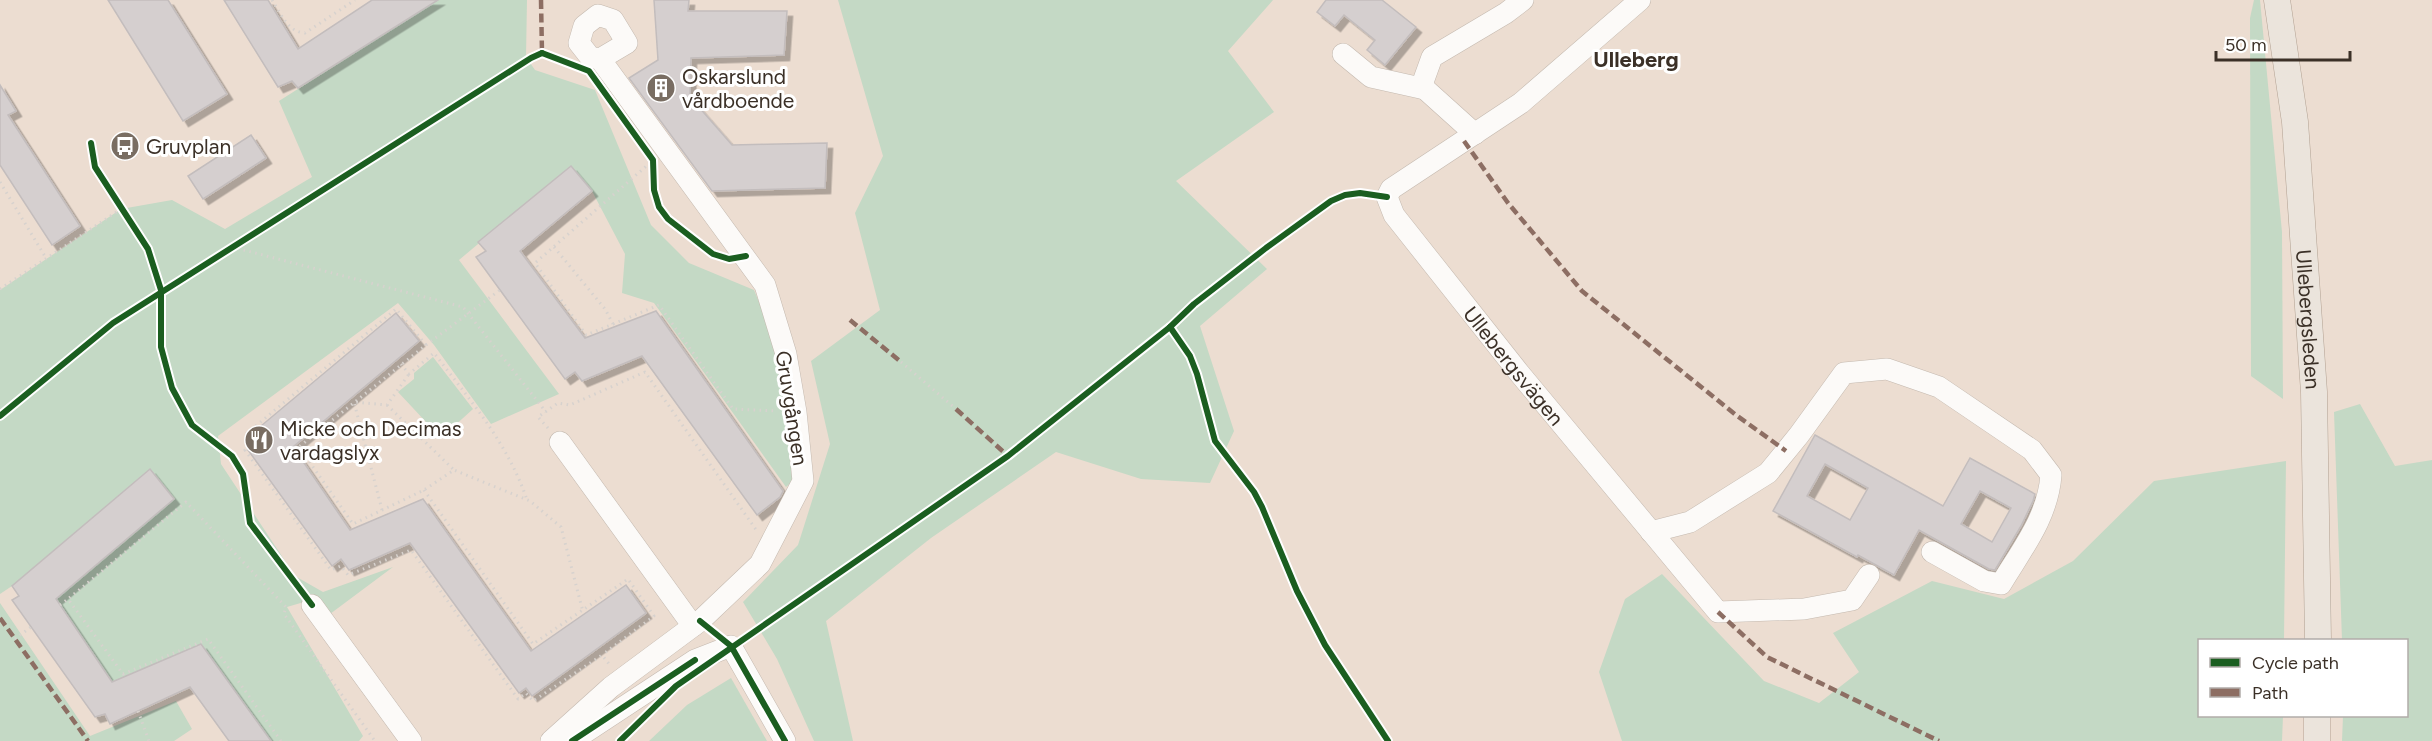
<svg xmlns="http://www.w3.org/2000/svg" width="2432" height="741" font-family="Figtree,sans-serif">
  <style>
    .green { fill: #c4d9c5 }
    .building { fill: #d5cfcf; stroke: #c3bdbd; stroke-width: 1.5; fill-rule: evenodd; filter: url(#shadow) }
    .lines { fill: none; stroke-linecap: round; stroke-linejoin: round }
    .minor-casing { stroke: #c4b9af; stroke-width: 22 }
    .major-casing { stroke: #b1a091; stroke-width: 27 }
    .path { stroke: #d7d2ce; stroke-width: 3; stroke-dasharray: 1.5 4.5; stroke-linecap: butt }
    .minor { stroke: #fcfaf8; stroke-width: 21 }
    .major { stroke: #ebe4dc; stroke-width: 26 }
    .quiet { stroke: #8d6e63; stroke-width: 4.5; stroke-dasharray: 9 4.5; stroke-linecap: butt }
    .cycleway-casing { stroke: #fff; stroke-width: 10 }
    .cycleway { stroke: #1b5e20; stroke-width: 6 }
    .labels { text-anchor: middle; dominant-baseline: central; stroke-width: 6; stroke-linejoin: round; paint-order: stroke }
    .poi-label { font-size: 21px; fill: #3b3027; stroke: #fff; text-anchor: start }
    .street-label { font-size: 21px; fill: #3b3027; stroke: #fff }
    .neighbourhood-label { font-size: 22px; font-weight: bold; fill: #3b3027; stroke: #fff }
  </style>
  <defs>
    <filter id="shadow"><feDropShadow dx="5.5" dy="5.5" stdDeviation="0" flood-color="#0004"/></filter>
  </defs>
  <rect width="100%" height="100%" fill="#ecddd1"/>
  <g class="green">
    <polygon points="438,0 527,0 526,57 535,70 595,90 651,225 689,263 754,290 778,348 798,476 786,487 654,303 622,293 625,254 592,191 571,166 459,260 559,394 491,424 434,345 398,303 218,436 221,464 295,576 323,592 393,567 330,614 314,599 287,607 363,736 359,741 271,741 201,644 112,682 56,599 174,499 150,469 12,586 0,594 0,290 121,209 172,200 225,229 312,177 279,101"/>
    <polygon points="838,0 1273,0 1228,51 1274,112 1176,181 1267,269 1200,326 1234,431 1210,483 1141,479 1056,452 931,538 826,621 853,741 814,741 777,659 743,602 798,545 830,444 811,361 880,310 855,213 883,156"/>
    <polygon points="2254,0 2260,0 2282,232 2283,399 2251,376 2250,18"/>
    <polygon points="433,357 473,409 441,438 398,392 414,379 414,373"/>
    <polygon points="2360,404 2395,466 2432,460 2432,741 2342,741 2343,716 2406,716 2406,640 2342,640 2334,412"/>
    <polygon points="2286,461 2284,640 2200,640 2200,716 2283,716 2282,741 1622,741 1599,672 1625,599 1662,574 1764,681 1819,703 1859,672 1833,633 1932,581 2004,599 2073,561 2154,481"/>
    <polygon points="0,603 90,736 176,701 192,729 174,741 0,741"/>
    <polygon points="731,678 767,741 649,741 687,705"/>
  </g>
  <g class="building">
    <polygon points="108,0 168,0 227,94 183,121"/>
    <polygon points="224,0 268,0 298,49 372,0 438,0 298,88 292,81 278,87"/>
    <polygon points="654,0 689,0 688,11 787,11 784,55 691,58 690,97 732,145 827,143 825,188 712,191 629,78 658,60"/>
    <polygon points="1326,0 1382,0 1416,27 1385,65 1367,50 1375,40 1344,15 1335,26 1317,12"/>
    <polygon points="0,85 16,111 8,115 80,226 52,245 0,165"/>
    <polygon points="251,135 266,158 203,199 188,176"/>
    <polygon points="571,166 592,191 520,251 585,338 656,311 783,491 780,497 757,515 642,356 582,381 575,372 565,379 476,257 486,251 478,242"/>
    <polygon points="396,313 419,341 293,447 350,530 423,499 531,651 626,585 646,613 532,696 526,688 519,693 410,543 349,570 341,559 332,566 248,450 257,446 249,436"/>
    <path d="M1815,435L1943,506L1970,458L2035,494L2033,501L2021,526L1995,570L1989,569L1919,530L1894,575L1858,555L1857,557L1773,511ZM1825,464L1868,488L1850,520L1807,496ZM1980,491L2011,508L1992,542L1961,524Z"/>
    <polygon points="150,469 174,499 56,599 112,682 201,644 271,741 229,741 190,687 110,724 105,714 95,717 12,600 19,596 12,586"/>
  </g>
  <g class="lines">
    <g class="minor-casing">
      <g id="minor">
        <path id="s1" d="M1640,0L1521,103L1391,189L1387,197L1394,215L1520,374L1718,612L1804,609L1852,600L1869,575"/>
        <polyline points="1343,54 1371,77 1425,89"/>
        <polyline points="1475,134 1425,89 1423,82 1432,57 1506,13 1523,0"/>
        <polyline points="560,442 693,626"/>
        <path d="M1651,532L1690,522L1768,473L1799,435L1844,373L1887,369L1939,387L2032,450L2051,475C2048,517 2022,549 2001,584L1984,581L1932,552"/>
        <polyline points="312,605 411,741"/>
        <polyline points="551,741 611,687 700,621 760,564 803,481 796,412 786,354 765,285 600,59 590,57 579,43 584,26 598,15 613,20 627,43 600,59"/>
        <polyline points="572,741 695,660 731,646 785,741"/>
      </g>
    </g>
    <g class="major-casing">
      <g id="major">
        <path id="s2" d="M2277,0L2295,122L2314,392L2318,640"/>
        <polyline points="2317,741 2317,716"/>
      </g>
    </g>
    <g class="path">
      <path d="M272,0C281,14 288,32 305,33L355,0"/>
      <polyline points="0,182 46,258"/>
      <polyline points="232,247 463,307 546,412"/>
      <polyline points="554,247 605,309 613,324 586,335 535,263 651,162"/>
      <polyline points="0,289 121,209"/>
      <polyline points="613,324 659,305 733,409 776,411"/>
      <polyline points="426,345 500,290"/>
      <polyline points="901,362 956,409"/>
      <path d="M401,364L409,374L434,353C469,399 508,443 527,500"/>
      <polyline points="387,405 454,470"/>
      <polyline points="548,428 538,417 558,403 570,405 645,372 757,531"/>
      <polyline points="299,447 353,524 424,490 454,470 530,501 561,527 583,612"/>
      <polyline points="295,450 426,345 396,309 245,435 252,445 245,450 331,570 341,566 348,575 411,550 518,699 526,693 533,701 602,655 609,664"/>
      <polyline points="424,490 533,644 628,579 654,616 602,655"/>
      <polyline points="382,510 354,402 387,405 409,374"/>
      <polyline points="60,605 68,599"/>
      <polyline points="15,639 31,627"/>
      <polyline points="138,711 149,741"/>
      <polyline points="281,741 208,639 123,674 68,599 186,502 286,607 284,614 375,741"/>
    </g>
    <use href="#minor" class="minor"/>
    <use href="#major" class="major"/>
    <g class="quiet">
      <polyline points="541,0 542,53"/>
      <polyline points="1464,141 1508,203 1582,291 1736,415 1786,451"/>
      <polyline points="850,320 901,362"/>
      <polyline points="956,409 1008,456"/>
      <polyline points="1718,612 1767,657 1939,741"/>
      <polyline points="0,618 88,741"/>
    </g>
    <g class="cycleway-casing">
      <g id="cycleway">
        <polyline points="542,53 589,71 653,160 654,190 659,207 668,219 713,254 729,259 746,256"/>
        <polyline points="91,143 95,167 148,249 161,290 161,347 172,388 192,425 232,456 243,474 250,523 312,605"/>
        <polyline points="1170,327 1190,356 1197,374 1215,441 1254,492 1262,507 1297,591 1325,645 1388,741"/>
        <polyline points="0,416 113,323 531,58 542,53"/>
        <polyline points="700,621 731,646 785,741"/>
        <polyline points="572,741 695,660"/>
        <polyline points="620,741 676,686 1008,456 1170,327 1194,304 1266,248 1331,201 1345,195 1360,193 1387,197"/>
      </g>
    </g>
    <use href="#cycleway" class="cycleway"/>
  </g>
  <defs>
    <g id="building-disc" transform="scale(1.5)"><circle r="9.5" fill="#796d62" stroke="#fff"/><path d="M-4-6H4V6H1V3H-1V6H-4ZM-2.5-4.3h1.7v1.8h-1.7ZM.8-4.3h1.7v1.8H.8ZM-2.5-1h1.7V.8h-1.7ZM.8-1h1.7V.8H.8Z" fill="#fff"/></g>
    <g id="bus-disc" transform="scale(1.5)"><circle r="9.5" fill="#796d62" stroke="#fff"/><path d="M-5-6H5V4H4V6H2V4H-2V6H-4V4H-5ZM-3.5-4V0h7V-4ZM-3.5 1.2v1.5H-2V1.2ZM2 1.2v1.5H3.5V1.2Z" fill="#fff"/></g>
    <g id="restaurant-disc" transform="scale(1.5)"><circle r="9.5" fill="#796d62" stroke="#fff"/><path d="M-5-6h1v4h1v-4h1v4h1v-4h1v5L-1.5 .5V6h-2V.5L-5-1ZM5-6V6H3V1.5H1.5Q1.5-4 5-6Z" fill="#fff"/></g>
  </defs>
  <g fill-rule="evenodd">
    <use href="#building-disc" x="661" y="88"/>
    <use href="#bus-disc" x="125" y="146"/>
    <use href="#restaurant-disc" x="259" y="440"/>
  </g>
  <g class="labels">
    <g class="poi-label">
      <text x="682" y="76">Oskarslund<tspan x="682" dy="24">vårdboende</tspan></text>
      <text x="146" y="146">Gruvplan</text>
      <text x="280" y="428">Micke och Decimas<tspan x="280" dy="24">vardagslyx</tspan></text>
    </g>
    <g class="street-label">
      <text stroke="none"><textPath href="#s2" startOffset="321">Ullebergsleden</textPath></text>
      <text stroke="none"><textPath href="#s1" startOffset="534">Ullebergsvägen</textPath></text>
      <text transform="translate(792 408) rotate(81)">Gruvgången</text>
    </g>
    <g class="neighbourhood-label">
      <text x="1636" y="59">Ulleberg</text>
    </g>
  </g>
  <rect x="2198" y="639" width="210" height="78" fill="#ffffff" stroke="#b1aca9" stroke-width="1.5"/>
  <rect x="2210" y="658" width="30" height="9" fill="#1b5e20" stroke="#b1aca9" stroke-width="1.5"/>
  <text x="2252" y="669" font-size="18" fill="#3b3027">Cycle path</text>
  <rect x="2210" y="688" width="30" height="9" fill="#8d6e63" stroke="#b1aca9" stroke-width="1.5"/>
  <text x="2252" y="699" font-size="18" fill="#3b3027">Path</text>
  <path d="M2216 51v9h134v-9" fill="none" stroke="#3b3027" stroke-width="3"/>
  <text x="2225" y="51" font-size="18" fill="#3b3027" stroke="#ffffff" stroke-width="4.5" paint-order="stroke">50 m</text>
</svg>
